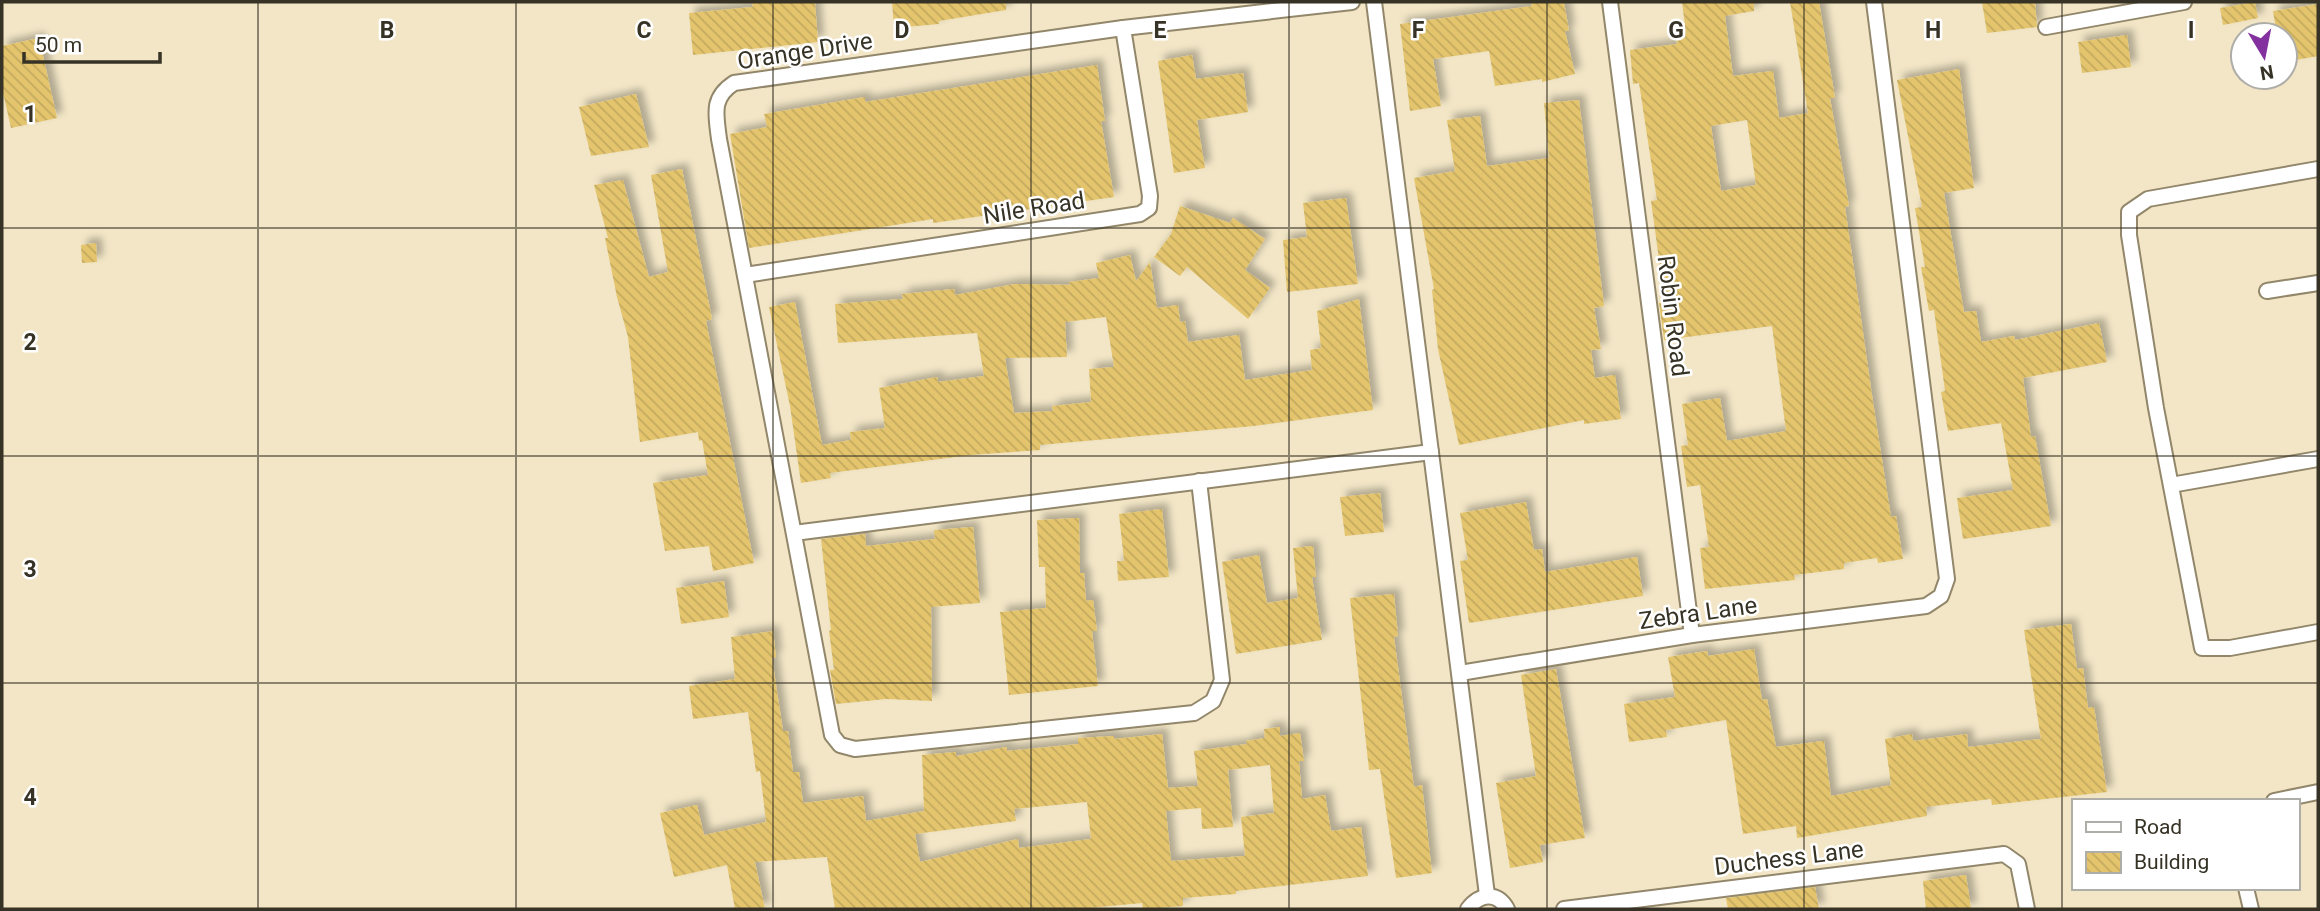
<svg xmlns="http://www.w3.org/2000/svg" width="2320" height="911" font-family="Roboto,sans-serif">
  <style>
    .building { fill: url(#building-back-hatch); fill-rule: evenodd; filter: url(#shadow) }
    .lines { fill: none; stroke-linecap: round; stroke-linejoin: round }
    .minor-casing { stroke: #92876a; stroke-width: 18 }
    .minor { stroke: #fff; stroke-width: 14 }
    .grid { fill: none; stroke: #363225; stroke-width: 2; stroke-opacity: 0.55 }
    .labels { text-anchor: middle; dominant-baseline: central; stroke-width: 5; stroke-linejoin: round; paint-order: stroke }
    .street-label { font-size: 24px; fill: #363225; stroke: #fff }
    .grid-label { font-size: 23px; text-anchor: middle; font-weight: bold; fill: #363225; stroke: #fff; stroke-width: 5; stroke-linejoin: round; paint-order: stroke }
  </style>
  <defs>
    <pattern id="building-back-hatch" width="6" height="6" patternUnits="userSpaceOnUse" patternTransform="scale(1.75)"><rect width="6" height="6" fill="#e4c56e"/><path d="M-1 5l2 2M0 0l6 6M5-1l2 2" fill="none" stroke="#c4aa5f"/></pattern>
    <filter id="shadow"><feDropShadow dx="6" dy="-6" stdDeviation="3.5" flood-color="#0004"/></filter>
  </defs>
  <rect width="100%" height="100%" fill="#f2e6c6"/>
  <g class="building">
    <polygon points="752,2 815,2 818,42 693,55 689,13 753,7"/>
    <polygon points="892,2 1006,2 1006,10 939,21 939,24 894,28"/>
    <polygon points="1531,2 1564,2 1569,31 1565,31 1575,74 1542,82 1542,79 1495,86 1489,51 1433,59 1441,106 1410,111 1400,24 1532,6"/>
    <path d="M1682,2H1754V11L1725,16L1733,76L1773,71L1779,118L1808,113L1790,2H1819L1835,98H1830L1849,206L1845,207L1873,402L1891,517L1896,516L1903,559L1878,563L1877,558L1844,563V569L1794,575L1795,580L1705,589L1700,548L1709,547L1700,485L1687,487L1681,446L1688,445L1682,404L1720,398L1727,441L1786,431L1772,326L1664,340L1659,303H1665L1651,201L1657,200L1639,83L1633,84L1630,50L1677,44L1676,35L1686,34ZM1747,120L1756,185L1721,191L1711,126Z"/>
    <polygon points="1982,2 2035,2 2037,27 1987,33"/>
    <polygon points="2255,2 2258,18 2223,25 2220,8"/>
    <polygon points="2318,4 2318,56 2285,62 2285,35 2277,35 2273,11"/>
    <polygon points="2127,35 2131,67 2082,73 2078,42"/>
    <polygon points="39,38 57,118 11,128 2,88 2,46"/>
    <polygon points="1192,55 1196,79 1243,73 1248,112 1197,120 1205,168 1174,173 1158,61"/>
    <polygon points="1097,65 1105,121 1101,121 1114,197 933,223 933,219 749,248 730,134 767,127 764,114 865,97 865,102"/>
    <polygon points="1959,69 1974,188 1944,193 1964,312 1976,311 1981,342 2014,336 2015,340 2099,323 2107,362 2023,378 2031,437 2035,436 2051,526 1963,539 1957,498 2013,490 2001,423 1948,431 1941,392 1945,391 1934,310 1929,311 1921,267 1925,267 1915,208 1922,207 1897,80"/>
    <polygon points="636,94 649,147 591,156 579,107"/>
    <polygon points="1579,100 1604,306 1594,308 1601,349 1591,350 1595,378 1615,375 1621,419 1584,424 1584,420 1459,445 1438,349 1432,290 1434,289 1414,178 1455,171 1447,120 1480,116 1487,166 1549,158 1544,103"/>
    <polygon points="682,169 712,319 706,321 754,563 713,571 709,546 665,551 653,483 708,475 702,440 699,441 698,432 640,442 628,337 617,297 605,238 608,238 594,185 623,180 649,277 668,272 651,175"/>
    <polygon points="1346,198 1358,284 1287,292 1283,240 1307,237 1303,203"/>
    <polygon points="1180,206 1230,223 1233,218 1265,239 1245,270 1270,288 1248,319 1187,267 1180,276 1154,257 1171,234"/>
    <polygon points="96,243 97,262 82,263 81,245"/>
    <path d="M1130,255L1136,281L1150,262L1157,308L1178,305L1180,322L1185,321L1188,342L1239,335L1245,380L1312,370L1310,350L1321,348L1317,311L1359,299L1373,410L1254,426L1040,445V450L971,455L830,473L831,478L801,483L790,406L769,307L795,302L822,445L851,440L850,432L885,428L879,388L937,377L938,382L984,376L977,333L838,343L835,304L903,299L902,294L954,289L955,295L1015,284L1070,285L1069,282L1099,278L1096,263ZM1106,317L1114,367L1089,369L1091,402L1052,406L1053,411L1014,413L1005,358L1067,357L1065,322Z"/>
    <polygon points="1380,493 1384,532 1345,536 1340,497"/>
    <polygon points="1526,502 1534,550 1542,549 1545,572 1637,557 1643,596 1469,623 1460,561 1468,560 1460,513"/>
    <polygon points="1162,509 1169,577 1118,581 1117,561 1124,561 1119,514"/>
    <polygon points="1079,518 1080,573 1084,573 1086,601 1093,600 1097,631 1092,631 1098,686 1009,695 1000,612 1046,608 1045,567 1039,567 1037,520"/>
    <polygon points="973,527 980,603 931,607 932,701 886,699 836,704 830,670 834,670 829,631 831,630 821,539 865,534 866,546 935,539 934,530"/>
    <polygon points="1313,546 1316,577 1312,577 1322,640 1236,654 1222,562 1259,555 1267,603 1298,598 1293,548"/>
    <polygon points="724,581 729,617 681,624 676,588"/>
    <polygon points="1394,594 1398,636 1394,637 1414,787 1422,785 1432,873 1396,878 1380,769 1369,770 1350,598"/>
    <polygon points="2071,624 2077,669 2083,668 2088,708 2094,707 2107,792 1992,805 1991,799 1926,807 1927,816 1797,838 1796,826 1743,834 1726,720 1666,730 1667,737 1629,742 1624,704 1675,697 1668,657 1707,651 1708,656 1754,649 1762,700 1767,699 1776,747 1824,741 1831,796 1891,785 1885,739 1912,734 1913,741 1967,734 1968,747 2041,739 2024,630"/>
    <path d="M773,631L776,657L772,658L783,731H788L793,772H799L803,803L863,796L866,821L924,811L922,755L956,752V756L1007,747V751L1078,744V738L1114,736V739L1162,734L1168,788L1198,786L1194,751L1247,744L1246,741L1265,738L1264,729L1280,727V736L1300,733L1304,761H1299L1302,799L1325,795L1331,831L1361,827L1368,876L1236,891V894L1183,898V906L1148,909H1143L1142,903L1079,909H835L827,857L755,862L765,909H735L727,865L674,877L660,813L697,805L704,835L766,822L760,771L756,772L748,712L693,719L689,686L735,679L731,637ZM1270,765L1274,813L1241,817L1245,856L1171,861L1166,811L1201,808L1202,829L1233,827L1228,770ZM1087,802L1091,839L1019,848L1018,839L920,862L915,834L1016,821L1014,809Z"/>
    <polygon points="1556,669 1585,838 1540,845 1543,862 1510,868 1496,783 1536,776 1521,675"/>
    <polygon points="1966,875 1971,909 1926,909 1923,881"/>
    <polygon points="1815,887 1819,909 1728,909 1726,898"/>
  </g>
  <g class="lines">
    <g class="minor-casing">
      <g id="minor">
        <polyline points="1374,2 1487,895"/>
        <polyline points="1610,2 1692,635"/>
        <polyline points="2046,27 2184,2"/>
        <polyline points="2318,169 2148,199 2129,212 2129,235 2156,408 2202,648 2230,648 2318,632"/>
        <polyline points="745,275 1140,214 1149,208 1150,196 1123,28"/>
        <polyline points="2267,291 2318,283"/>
        <path d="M1199,481L1222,680L1213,701L1194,713L855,749L840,745L832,735L719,139C716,114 711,98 734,83L1123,28L1352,2"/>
        <polyline points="2171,485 2318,459"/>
        <polyline points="794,533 1431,452"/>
        <polyline points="1460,673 1692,635 1926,606 1941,596 1947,579 1874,2"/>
        <polyline points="2274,801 2318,792"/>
        <polyline points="2246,888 2251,909"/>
        <path d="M1468,909C1479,894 1497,891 1507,909"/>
        <polyline points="1564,909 2004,854 2018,864 2027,909"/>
      </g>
    </g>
    <use href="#minor" class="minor"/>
  </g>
  <path class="grid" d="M258,2V909M516,2V909M773,2V909M1031,2V909M1289,2V909M1547,2V909M1804,2V909M2062,2V909M2,228H2318M2,456H2318M2,683H2318"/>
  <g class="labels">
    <g class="street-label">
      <text transform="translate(805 51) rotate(-9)">Orange Drive</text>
      <text transform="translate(1034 208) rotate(-9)">Nile Road</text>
      <text transform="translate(1673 316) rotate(83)">Robin Road</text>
      <text transform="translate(1698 613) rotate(-8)">Zebra Lane</text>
      <text transform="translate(1789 858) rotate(-7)">Duchess Lane</text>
    </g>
  </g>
  <g class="grid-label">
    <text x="387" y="38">B</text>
    <text x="644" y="38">C</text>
    <text x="902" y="38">D</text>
    <text x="1160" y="38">E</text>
    <text x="1418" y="38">F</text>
    <text x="1676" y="38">G</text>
    <text x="1933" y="38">H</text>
    <text x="2191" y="38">I</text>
    <text x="30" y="122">1</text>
    <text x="30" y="350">2</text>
    <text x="30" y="577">3</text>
    <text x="30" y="805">4</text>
  </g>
  <rect width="2320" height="911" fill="none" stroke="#363225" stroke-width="7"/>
  <rect x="2072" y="799" width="228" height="91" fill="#ffffff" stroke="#afada8" stroke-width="2"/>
  <rect x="2086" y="822" width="35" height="10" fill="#ffffff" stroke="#afada8" stroke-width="2"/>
  <text x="2134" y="834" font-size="21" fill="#363225">Road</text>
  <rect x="2086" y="852" width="35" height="21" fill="url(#building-back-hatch)" stroke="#afada8" stroke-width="2"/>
  <text x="2134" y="869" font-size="21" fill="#363225">Building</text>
  <g transform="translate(2264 56) rotate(170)"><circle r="33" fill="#ffffff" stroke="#afada8" stroke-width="2"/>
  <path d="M0-5L12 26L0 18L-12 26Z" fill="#8431a0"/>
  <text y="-10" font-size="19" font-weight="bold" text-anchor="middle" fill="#363225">N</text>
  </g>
  <path d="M24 52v10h136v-10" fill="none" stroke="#363225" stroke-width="3.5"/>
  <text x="35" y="52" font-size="21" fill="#363225" stroke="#ffffff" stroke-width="5" paint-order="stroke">50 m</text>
</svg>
